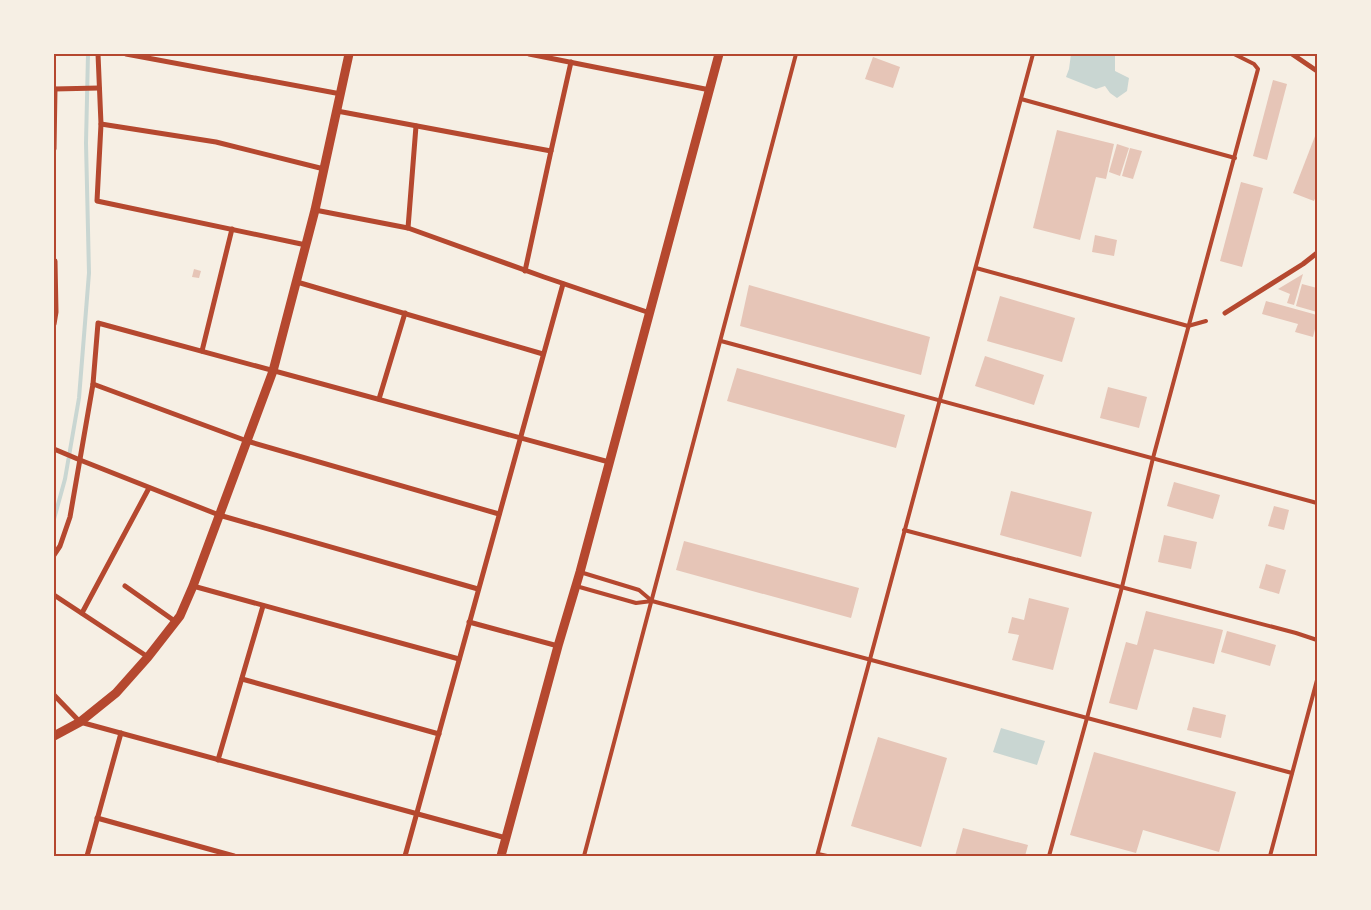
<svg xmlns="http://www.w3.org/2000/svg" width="1371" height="910" font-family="Roboto,sans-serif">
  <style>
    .water { fill: #c9d6d2 }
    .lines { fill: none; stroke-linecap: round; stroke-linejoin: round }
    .stream { stroke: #c9d6d2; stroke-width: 4 }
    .building { fill: #e6c5b7 }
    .service { stroke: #b5482f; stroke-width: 4 }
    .minor { stroke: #b5482f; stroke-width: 5 }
    .tertiary { stroke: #b5482f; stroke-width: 9 }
    .neatline { fill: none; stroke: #b5482f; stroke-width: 2 }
  </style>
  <rect width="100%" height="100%" fill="#f6efe4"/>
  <g class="water">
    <polygon points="1071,54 1115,54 1115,71 1129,78 1127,91 1117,98 1110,93 1105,86 1096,89 1066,77 1069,69"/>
    <polygon points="1001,728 1045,741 1037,765 993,752"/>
  </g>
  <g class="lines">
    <polyline class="stream" points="54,519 65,479 79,398 89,273 86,143 88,54"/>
  </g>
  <g class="building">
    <polygon points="873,57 900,67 893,88 865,79"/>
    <polygon points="1273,80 1287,84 1267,160 1253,156"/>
    <polygon points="1057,130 1114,144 1106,179 1096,177 1080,240 1033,228"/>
    <polygon points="1317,131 1317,194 1314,201 1293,193"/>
    <polygon points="1117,144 1129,148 1120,176 1109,172"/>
    <polygon points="1130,148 1142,151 1133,179 1122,176"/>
    <polygon points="1241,182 1263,188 1242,267 1220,261"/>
    <polygon points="1095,235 1117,240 1114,256 1092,252"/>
    <polygon points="194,269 201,271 199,278 192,277"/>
    <polygon points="1303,274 1294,305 1287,303 1290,294 1278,289"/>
    <polygon points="1302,284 1317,288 1317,312 1296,306"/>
    <polygon points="749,285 930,337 921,375 740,326"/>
    <polygon points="1000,296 1075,318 1062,362 987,341"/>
    <polygon points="1266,301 1317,315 1317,330 1315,329 1313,337 1295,332 1298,324 1262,314"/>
    <polygon points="985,356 1044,375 1034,405 975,386"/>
    <polygon points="737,368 905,415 896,448 727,401"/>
    <polygon points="1108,387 1147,397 1139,428 1100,418"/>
    <polygon points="1174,482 1220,495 1213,519 1167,506"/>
    <polygon points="1011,491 1092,512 1081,557 1000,535"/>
    <polygon points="1274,506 1289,510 1284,530 1268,526"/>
    <polygon points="1164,535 1197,542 1191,569 1158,562"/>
    <polygon points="684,541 859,588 851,618 676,570"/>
    <polygon points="1266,564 1286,570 1279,594 1259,588"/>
    <polygon points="1029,598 1069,608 1053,670 1012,660 1019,635 1008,633 1012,617 1024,620"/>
    <polygon points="1146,611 1223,630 1214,664 1154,649 1137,710 1109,703 1126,642 1137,645"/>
    <polygon points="1227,631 1276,645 1270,666 1221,652"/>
    <polygon points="1193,707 1226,715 1221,738 1187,730"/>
    <polygon points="878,737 947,758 921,847 851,826"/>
    <polygon points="1094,752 1236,792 1219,852 1143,830 1136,853 1070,835"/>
    <polygon points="963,828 1028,845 1025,856 955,856"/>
  </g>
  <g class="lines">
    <g class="service">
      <polyline points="1021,99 1235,158"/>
      <polyline points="976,268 1188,326 1206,321"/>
      <polyline points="721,341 1317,503"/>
      <polyline points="904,530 1296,633 1317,640"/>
      <polyline points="576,586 636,603 652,601 639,590 580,572"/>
      <polyline points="652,601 1292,773"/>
      <polyline points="818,854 827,856"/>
      <polyline points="584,856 796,54"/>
      <path d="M817,856C888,588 961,321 1033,54"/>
      <polyline points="1049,856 1087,718 1122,587 1153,458 1258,69 1254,64 1234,54"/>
      <polyline points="1270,856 1317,680"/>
    </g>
    <g class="minor">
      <polyline points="98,54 101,124 97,201 306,245"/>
      <polyline points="126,54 341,94"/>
      <polyline points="529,54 710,90"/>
      <polyline points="1292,54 1317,71"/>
      <polyline points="54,89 99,88"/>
      <polyline points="337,111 551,151 571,62"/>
      <polyline points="101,124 216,142 324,169"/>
      <polyline points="54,149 55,89"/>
      <polyline points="315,210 408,228 544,277 650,313"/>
      <polyline points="408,228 416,126"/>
      <polyline points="54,261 55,261 56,312 54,324"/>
      <polyline points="525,271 551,151"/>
      <polyline points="297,282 543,354"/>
      <polyline points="1225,313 1303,264 1317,253"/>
      <polyline points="202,351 232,229"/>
      <polyline points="93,384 247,441 499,514"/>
      <polyline points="379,399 405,313"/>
      <polyline points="54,449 80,460 219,515 478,589"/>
      <polyline points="54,555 60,546 70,517 93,384 98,323 609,462"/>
      <polyline points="125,586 176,622"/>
      <polyline points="193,586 459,659"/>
      <polyline points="54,595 148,657"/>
      <polyline points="82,613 149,488"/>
      <polyline points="469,622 558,646"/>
      <polyline points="242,679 439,734"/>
      <polyline points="54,695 80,722 506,838"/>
      <polyline points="218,760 263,606"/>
      <polyline points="97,818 234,856"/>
      <polyline points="87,856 121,733"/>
      <polyline points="405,856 563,284"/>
    </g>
    <g class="tertiary">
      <polyline points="54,736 80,722 116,693 148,657 180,616 193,586 273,371 315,210 349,54"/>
      <polyline points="501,856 558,646 580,572 719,54"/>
    </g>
  </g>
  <rect width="1371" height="910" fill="none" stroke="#f6efe4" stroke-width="110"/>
  <rect x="55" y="55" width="1261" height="800" class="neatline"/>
</svg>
